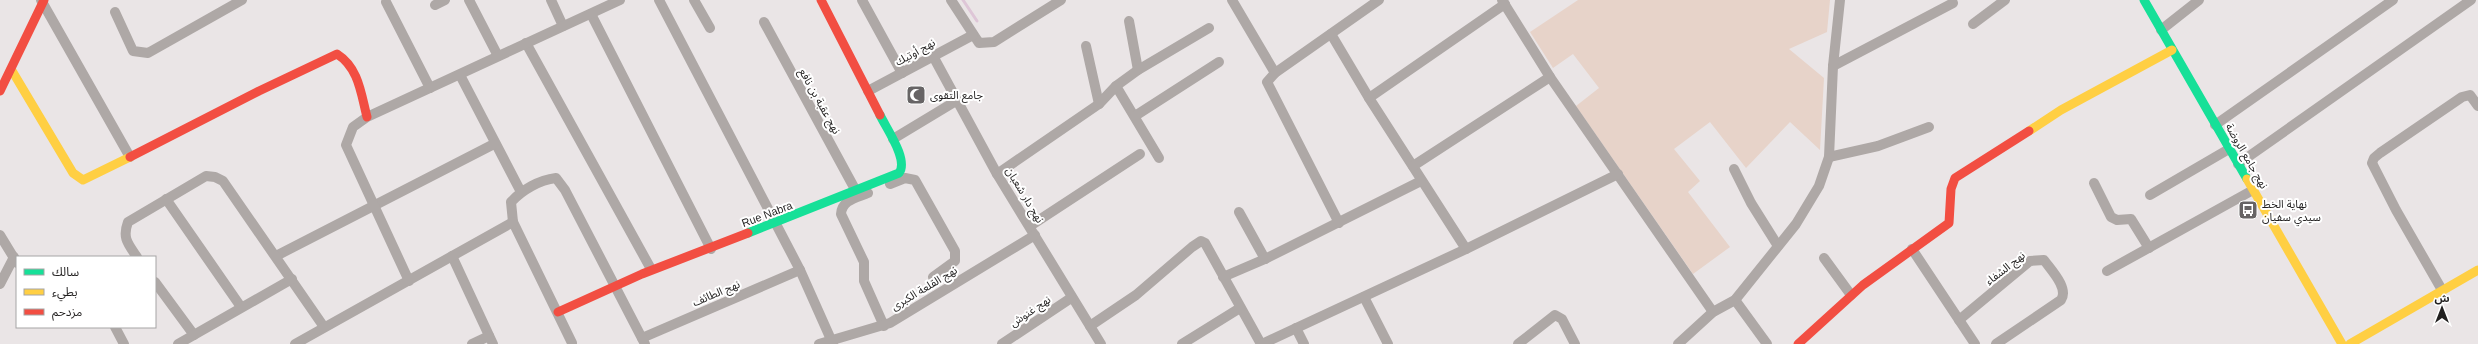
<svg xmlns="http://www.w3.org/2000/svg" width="2478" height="344" font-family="Helvetica,'Noto Sans Arabic',sans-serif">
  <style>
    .green { fill: #e7d3c9 }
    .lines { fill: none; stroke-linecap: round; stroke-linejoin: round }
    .stream { stroke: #dec6d7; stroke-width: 3 }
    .street { stroke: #aea8a6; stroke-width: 10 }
    .fast { stroke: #16e098; stroke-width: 9 }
    .slow { stroke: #ffcf43; stroke-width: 9 }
    .jam { stroke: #f24e42; stroke-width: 9 }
    .labels { text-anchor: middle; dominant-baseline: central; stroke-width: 4; stroke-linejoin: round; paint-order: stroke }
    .street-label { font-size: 11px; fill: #211f1f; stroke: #fff }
    .poi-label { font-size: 11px; fill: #211f1f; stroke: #fff; text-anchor: start }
  </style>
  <rect width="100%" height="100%" fill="#eae5e6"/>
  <polygon class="green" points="1578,0 1830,0 1827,32 1789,49 1824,78 1820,150 1790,122 1746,168 1710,122 1674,149 1700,181 1688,192 1730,247 1693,274 1576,106 1599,88 1573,54 1553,68 1530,32"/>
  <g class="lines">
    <polyline class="stream" points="963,0 977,21"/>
    <g class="street">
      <polyline points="41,0 130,157"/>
      <polyline points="469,0 498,56"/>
      <polyline points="551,0 563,26"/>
      <polyline points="659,0 800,270 833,344"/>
      <polyline points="694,0 710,28"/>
      <polyline points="862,0 902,73"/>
      <polyline points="951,0 979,43 994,42 1061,0"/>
      <polyline points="1232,0 1275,73"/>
      <polyline points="1502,0 1550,77 1713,312"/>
      <polyline points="386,2 430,88"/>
      <polyline points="435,5 445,0"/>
      <polyline points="115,12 133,51 148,53 242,0"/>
      <polyline points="591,14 711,249"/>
      <polyline points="1129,21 1138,70"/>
      <polyline points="764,22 856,191"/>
      <polyline points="1973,24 2005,0"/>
      <polyline points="2161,30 2199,0"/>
      <polyline points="1331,34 1369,98 1466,249"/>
      <polyline points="526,43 651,269"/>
      <polyline points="1086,46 1099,104"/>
      <polyline points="933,56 997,174 1101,344"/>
      <polyline points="1833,66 1953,3"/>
      <polyline points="460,75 521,192"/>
      <polyline points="1116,86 1159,158"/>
      <polyline points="868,91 973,35"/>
      <polyline points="1369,98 1505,4"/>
      <polyline points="1135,116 1219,62"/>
      <polyline points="2215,125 2393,0"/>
      <polyline points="893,139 956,101"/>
      <polyline points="1829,157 1878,146 1929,127"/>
      <polyline points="2238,164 2471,0"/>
      <polyline points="1413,166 1550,77"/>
      <polyline points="1734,169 1751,203 1778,246"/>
      <polyline points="997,174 1099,104 1116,86 1138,70 1209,28"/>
      <polyline points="2094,183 2111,217 2117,220 2131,219 2149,248"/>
      <polyline points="890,184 905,178 915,180 955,251 955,261 933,277"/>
      <path d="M868,193C856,198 842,200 841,214L864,262V281L884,326"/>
      <polyline points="2150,195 2229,149"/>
      <polyline points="166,199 241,307"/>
      <polyline points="1239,212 1265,259"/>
      <polyline points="1339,223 1267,82 1275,73 1379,0"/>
      <polyline points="1030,226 1140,154"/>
      <polyline points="0,235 17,263"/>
      <polyline points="1912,249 1975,344"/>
      <polyline points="276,256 494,144"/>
      <polyline points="452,256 493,344"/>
      <path d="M137,257C128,244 122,238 128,222L206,176L215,177L223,181L324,327"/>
      <polyline points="1824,258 1851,295"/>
      <polyline points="2107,271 2253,190"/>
      <polyline points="1223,277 1265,259 1421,181"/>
      <polyline points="409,281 346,145 353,127 367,117 620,0"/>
      <polyline points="155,282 194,335"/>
      <polyline points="0,284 14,257"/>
      <polyline points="2442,290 2396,210 2372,163 2374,158 2380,153 2462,97 2470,95 2478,106"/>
      <polyline points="1364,297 1388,344"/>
      <polyline points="1735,300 1767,344"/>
      <path d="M1959,320L2030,261L2044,260C2051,270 2069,288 2061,300L1996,344"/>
      <polyline points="1090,326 1136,295 1192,247 1201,241 1205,243 1261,344"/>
      <polyline points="115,327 124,344"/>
      <polyline points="1296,328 1304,344"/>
      <polyline points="642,338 800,270"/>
      <path d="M572,343L513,222L511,202C522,190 539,180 556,178L565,190L645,344"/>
      <polyline points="178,344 292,279"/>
      <polyline points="295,344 513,222"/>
      <polyline points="472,344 489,336"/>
      <polyline points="819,344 890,323 1035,235"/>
      <polyline points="1002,344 1071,298"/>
      <polyline points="1182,344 1240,308"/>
      <polyline points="1262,344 1466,249 1618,174"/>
      <polyline points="1518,344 1555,315 1562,319 1575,344"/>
      <polyline points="1678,344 1713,312 1735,300 1796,224 1819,186 1829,157 1833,66 1840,0"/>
    </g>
    <g class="fast">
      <polyline points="2144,0 2247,179"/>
      <path d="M748,233L899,173C909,160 886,128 880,115"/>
    </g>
    <g class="slow">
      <polyline points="11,69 73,173 83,180 130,157"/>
      <polyline points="2029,131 2061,110 2172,50"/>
      <polyline points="2247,179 2342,344"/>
      <polyline points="2350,344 2478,270"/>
    </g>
    <g class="jam">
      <polyline points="821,0 880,115"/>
      <polyline points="0,91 44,0"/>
      <path d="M130,157L259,91L337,54C359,68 361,94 367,117"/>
      <polyline points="558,312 642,274 748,233"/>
      <polyline points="1798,344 1863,285 1949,223 1951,189 1955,178 2029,131"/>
    </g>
  </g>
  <defs>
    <g id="mosque-square" transform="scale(1)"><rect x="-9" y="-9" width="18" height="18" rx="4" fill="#676465" stroke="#fff"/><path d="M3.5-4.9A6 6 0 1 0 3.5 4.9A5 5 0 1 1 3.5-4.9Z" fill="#fff"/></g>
    <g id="bus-square" transform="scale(1)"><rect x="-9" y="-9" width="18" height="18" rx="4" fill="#676465" stroke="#fff"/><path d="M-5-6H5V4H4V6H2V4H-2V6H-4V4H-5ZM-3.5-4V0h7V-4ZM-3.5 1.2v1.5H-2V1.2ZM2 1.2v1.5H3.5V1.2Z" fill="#fff"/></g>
  </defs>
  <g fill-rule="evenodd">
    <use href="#mosque-square" x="916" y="95"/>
    <use href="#bus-square" x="2248" y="210"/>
  </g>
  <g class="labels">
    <g class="street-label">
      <text transform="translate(915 52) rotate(-29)">نهج أوتيك</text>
      <text transform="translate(820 101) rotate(61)">نهج عقبة بن نافع</text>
      <text transform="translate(2247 156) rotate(60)">نهج جامع الروضة</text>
      <text transform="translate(1025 195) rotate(59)">نهج دار شعبان</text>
      <text transform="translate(767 214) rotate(-21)">Rue Nabra</text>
      <text transform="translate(2005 268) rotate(-38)">نهج الشفاء</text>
      <text transform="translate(924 288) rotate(-31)">نهج القلعة الكبرى</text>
      <text transform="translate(716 293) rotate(-23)">نهج الطائف</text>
      <text transform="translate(1030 311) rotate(-34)">نهج غنوش</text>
    </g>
    <g class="poi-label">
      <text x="930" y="95">جامع التقوى</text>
      <text x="2262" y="204">نهاية الخط<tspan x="2262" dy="13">سيدي سفيان</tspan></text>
    </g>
  </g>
  <rect x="16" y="256" width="140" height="72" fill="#ffffff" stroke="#a6a5a5"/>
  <rect x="24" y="269" width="20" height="6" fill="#16e098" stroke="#a6a5a5"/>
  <text x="52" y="276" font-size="12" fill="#211f1f">سالك</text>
  <rect x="24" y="289" width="20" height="6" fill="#ffcf43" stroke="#a6a5a5"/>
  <text x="52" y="296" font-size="12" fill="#211f1f">بطيء</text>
  <rect x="24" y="309" width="20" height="6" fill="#f24e42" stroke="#a6a5a5"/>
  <text x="52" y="316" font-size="12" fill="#211f1f">مزدحم</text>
  <g transform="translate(2442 308)" stroke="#ffffff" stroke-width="3" paint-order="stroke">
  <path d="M0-3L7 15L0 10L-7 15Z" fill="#211f1f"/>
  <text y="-6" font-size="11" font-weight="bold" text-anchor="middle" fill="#211f1f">ش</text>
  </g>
</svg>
